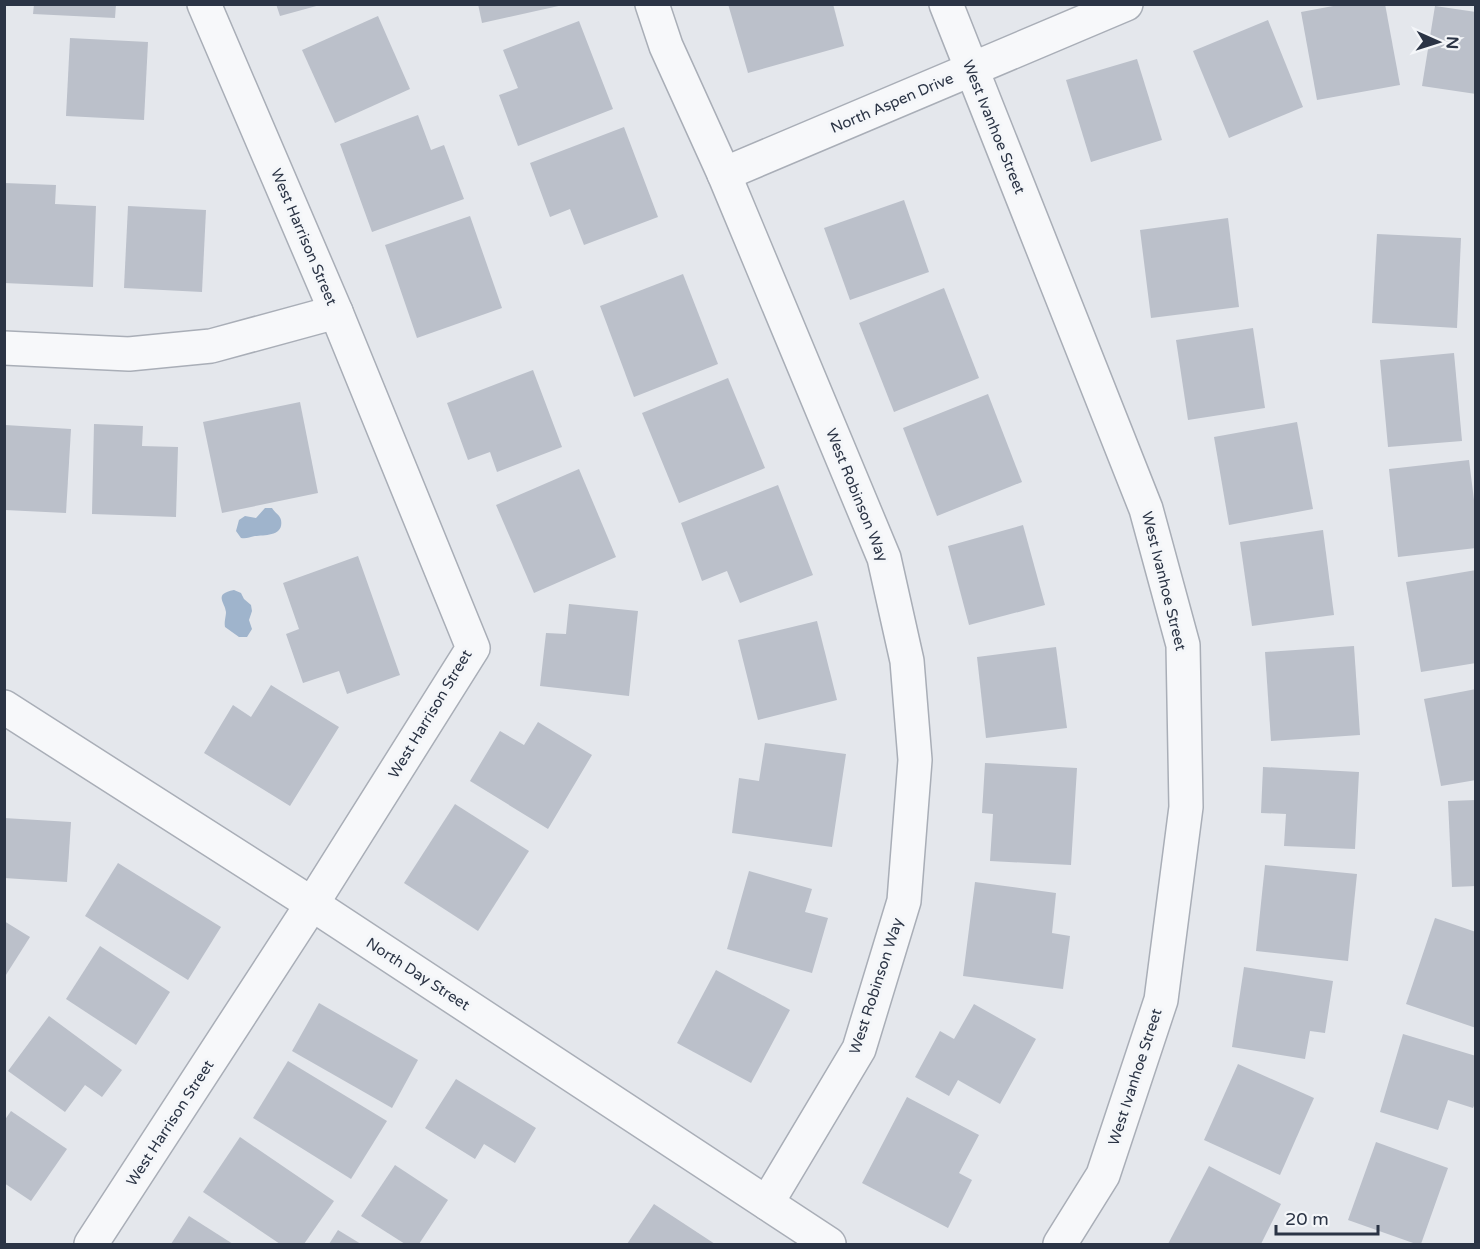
<svg xmlns="http://www.w3.org/2000/svg" width="1480" height="1249" font-family="'Varela Round',sans-serif">
  <style>
    .water { fill: #9fb4cc }
    .building { fill: #bbc0ca }
    .lines { fill: none; stroke-linecap: round; stroke-linejoin: round }
    .minor-casing { stroke: #a9aeb7; stroke-width: 36 }
    .tertiary-casing { stroke: #a9aeb7; stroke-width: 36 }
    .minor { stroke: #f7f8fa; stroke-width: 33 }
    .tertiary { stroke: #f7f8fa; stroke-width: 33 }
    .labels { text-anchor: middle; dominant-baseline: central; stroke-width: 6; stroke-linejoin: round; paint-order: stroke }
    .street-label { font-size: 15px; fill: #2b3445; stroke: #f4f6f9 }
  </style>
  <rect width="100%" height="100%" fill="#e4e7ec"/>
  <g class="water">
    <path d="M265,508H272C275,513 280,515 281,520C284,536 265,535 255,536C249,537 247,539 241,538L236,531L239,520L245,516L256,518Z"/>
    <path d="M234,590L241,593L244,599L251,605L252,611L249,620L252,629L247,637H239L225,627C224,621 226,617 226,612C225,602 213,594 234,590Z"/>
  </g>
  <g class="building">
    <polygon points="34,4 116,4 115,18 33,14"/>
    <polygon points="276,4 320,4 320,5 280,16"/>
    <polygon points="478,4 562,4 563,5 482,23"/>
    <polygon points="728,4 833,4 844,46 748,73"/>
    <polygon points="1344,4 1385,4 1400,85 1317,100 1301,12"/>
    <polygon points="1435,6 1476,12 1476,94 1422,86"/>
    <polygon points="378,16 410,89 335,123 302,50"/>
    <polygon points="1268,20 1303,107 1229,138 1193,51"/>
    <polygon points="579,21 613,109 518,146 499,95 518,88 503,50"/>
    <polygon points="70,38 148,42 144,120 66,116"/>
    <polygon points="1137,59 1162,140 1091,162 1066,80"/>
    <polygon points="418,115 431,150 444,145 464,199 372,232 340,144"/>
    <polygon points="624,127 658,217 584,245 570,209 550,217 530,163"/>
    <polygon points="4,183 56,185 55,204 96,206 93,287 4,283"/>
    <polygon points="904,200 929,272 850,300 824,228"/>
    <polygon points="128,206 206,210 202,292 124,288"/>
    <polygon points="470,216 502,308 417,338 385,245"/>
    <polygon points="1228,218 1239,307 1151,318 1140,230"/>
    <polygon points="1377,234 1461,238 1457,328 1372,323"/>
    <polygon points="683,274 718,364 634,397 600,306"/>
    <polygon points="944,288 979,378 894,412 859,323"/>
    <polygon points="1253,328 1265,408 1188,420 1176,340"/>
    <polygon points="1454,353 1462,441 1388,447 1380,360"/>
    <polygon points="533,370 562,447 497,472 490,452 468,460 447,403"/>
    <polygon points="728,378 765,468 679,503 642,413"/>
    <polygon points="988,394 1022,482 937,516 903,428"/>
    <polygon points="300,402 318,493 222,513 203,422"/>
    <polygon points="1297,422 1313,509 1229,525 1214,437"/>
    <polygon points="94,424 143,426 142,446 178,447 176,517 92,514"/>
    <polygon points="5,425 71,429 66,513 5,510"/>
    <polygon points="1469,460 1476,516 1476,548 1398,557 1389,469"/>
    <polygon points="579,469 616,557 534,593 496,505"/>
    <polygon points="778,485 813,575 740,603 727,571 702,581 681,523"/>
    <polygon points="1023,525 1045,605 969,625 948,546"/>
    <polygon points="1323,530 1334,615 1252,626 1240,542"/>
    <polygon points="358,556 400,675 347,694 339,671 303,683 286,634 299,629 283,583"/>
    <polygon points="1476,570 1476,663 1421,672 1406,582"/>
    <polygon points="569,604 638,611 629,696 540,686 546,633 566,634"/>
    <polygon points="817,621 837,700 758,720 738,640"/>
    <polygon points="1354,646 1360,735 1271,741 1265,652"/>
    <polygon points="1056,647 1067,728 986,738 977,657"/>
    <polygon points="271,685 339,727 290,806 204,753 233,705 251,717"/>
    <polygon points="1476,689 1476,780 1441,786 1424,699"/>
    <polygon points="538,722 592,755 548,829 470,781 500,731 524,745"/>
    <polygon points="765,743 846,754 832,847 732,833 739,778 759,781"/>
    <polygon points="985,763 1077,768 1071,865 990,861 993,814 982,813"/>
    <polygon points="1263,767 1359,772 1355,849 1284,846 1286,814 1261,813"/>
    <polygon points="1476,800 1476,886 1452,887 1448,801"/>
    <polygon points="455,804 529,851 478,931 404,883"/>
    <polygon points="4,818 71,822 67,882 4,878"/>
    <polygon points="118,863 221,927 188,980 85,916"/>
    <polygon points="1265,865 1357,874 1348,961 1256,951"/>
    <polygon points="749,871 812,889 805,912 828,918 812,973 727,949"/>
    <polygon points="975,882 1056,893 1052,933 1070,936 1063,989 963,976"/>
    <polygon points="1435,918 1476,932 1476,1028 1406,1004"/>
    <polygon points="4,921 30,937 4,978"/>
    <polygon points="100,946 170,992 136,1045 66,999"/>
    <polygon points="1244,967 1333,981 1325,1033 1310,1031 1305,1059 1232,1047"/>
    <polygon points="716,970 790,1010 751,1083 677,1043"/>
    <polygon points="319,1003 418,1060 392,1108 292,1051"/>
    <polygon points="974,1004 1036,1039 1000,1104 958,1080 949,1096 915,1077 940,1031 954,1039"/>
    <polygon points="49,1016 122,1070 102,1097 85,1085 65,1112 8,1071"/>
    <polygon points="1403,1034 1476,1056 1476,1101 1473,1108 1448,1100 1438,1130 1380,1112"/>
    <polygon points="288,1061 387,1121 351,1179 253,1118"/>
    <polygon points="1238,1064 1314,1098 1280,1175 1204,1140"/>
    <polygon points="456,1079 536,1128 515,1163 484,1144 475,1159 425,1128"/>
    <polygon points="907,1097 979,1135 959,1173 972,1180 948,1228 862,1183"/>
    <polygon points="11,1111 67,1149 31,1201 4,1183 4,1121"/>
    <polygon points="240,1137 334,1201 304,1244 280,1244 203,1192"/>
    <polygon points="1376,1142 1448,1168 1421,1244 1416,1244 1348,1220"/>
    <polygon points="395,1165 448,1200 419,1244 405,1244 361,1216"/>
    <polygon points="1209,1166 1281,1204 1261,1244 1168,1244"/>
    <polygon points="654,1204 715,1244 627,1244"/>
    <polygon points="189,1216 233,1244 171,1244"/>
    <polygon points="338,1230 361,1244 329,1244"/>
  </g>
  <g class="lines">
    <g class="minor-casing">
      <g id="minor">
        <polyline points="652,4 666,46 724,174 884,558 907,661 915,760 904,901 859,1049 767,1203"/>
        <polyline points="946,4 1146,509 1183,645 1186,807 1161,1000 1103,1175 1060,1244"/>
        <polyline points="724,174 1126,4"/>
        <polyline points="4,348 129,354 211,346 336,312"/>
        <polyline points="91,1244 312,904 473,648 336,312 204,4"/>
      </g>
    </g>
    <g class="tertiary-casing">
      <polyline id="tertiary" points="4,707 312,904 829,1244"/>
    </g>
    <use href="#minor" class="minor"/>
    <use href="#tertiary" class="tertiary"/>
  </g>
  <g class="labels">
    <g class="street-label">
      <text transform="translate(892 103) rotate(-23)">North Aspen Drive</text>
      <text transform="translate(994 127) rotate(68)">West Ivanhoe Street</text>
      <text transform="translate(304 237) rotate(67)">West Harrison Street</text>
      <text transform="translate(857 495) rotate(68)">West Robinson Way</text>
      <text transform="translate(1164 581) rotate(76)">West Ivanhoe Street</text>
      <text transform="translate(430 714) rotate(-59)">West Harrison Street</text>
      <text transform="translate(418 974) rotate(33)">North Day Street</text>
      <text transform="translate(876 986) rotate(-72)">West Robinson Way</text>
      <text transform="translate(1135 1077) rotate(-72)">West Ivanhoe Street</text>
      <text transform="translate(170 1123) rotate(-57)">West Harrison Street</text>
    </g>
  </g>
  <rect width="1480" height="1249" fill="none" stroke="#2b3445" stroke-width="12"/>
  <g transform="translate(1438 42) rotate(93)" stroke="#f4f6f9" stroke-width="4.5" paint-order="stroke">
  <path d="M0-4.5L10 22L0 15L-10 22Z" fill="#2b3445"/>
  <text y="-9" font-size="16" font-weight="bold" text-anchor="middle" fill="#2b3445">N</text>
  </g>
  <path d="M1276 1225v9h102v-9" fill="none" stroke="#2b3445" stroke-width="3"/>
  <text x="1285" y="1225" font-size="18" fill="#2b3445" stroke="#f4f6f9" stroke-width="4.5" paint-order="stroke">20 m</text>
</svg>
